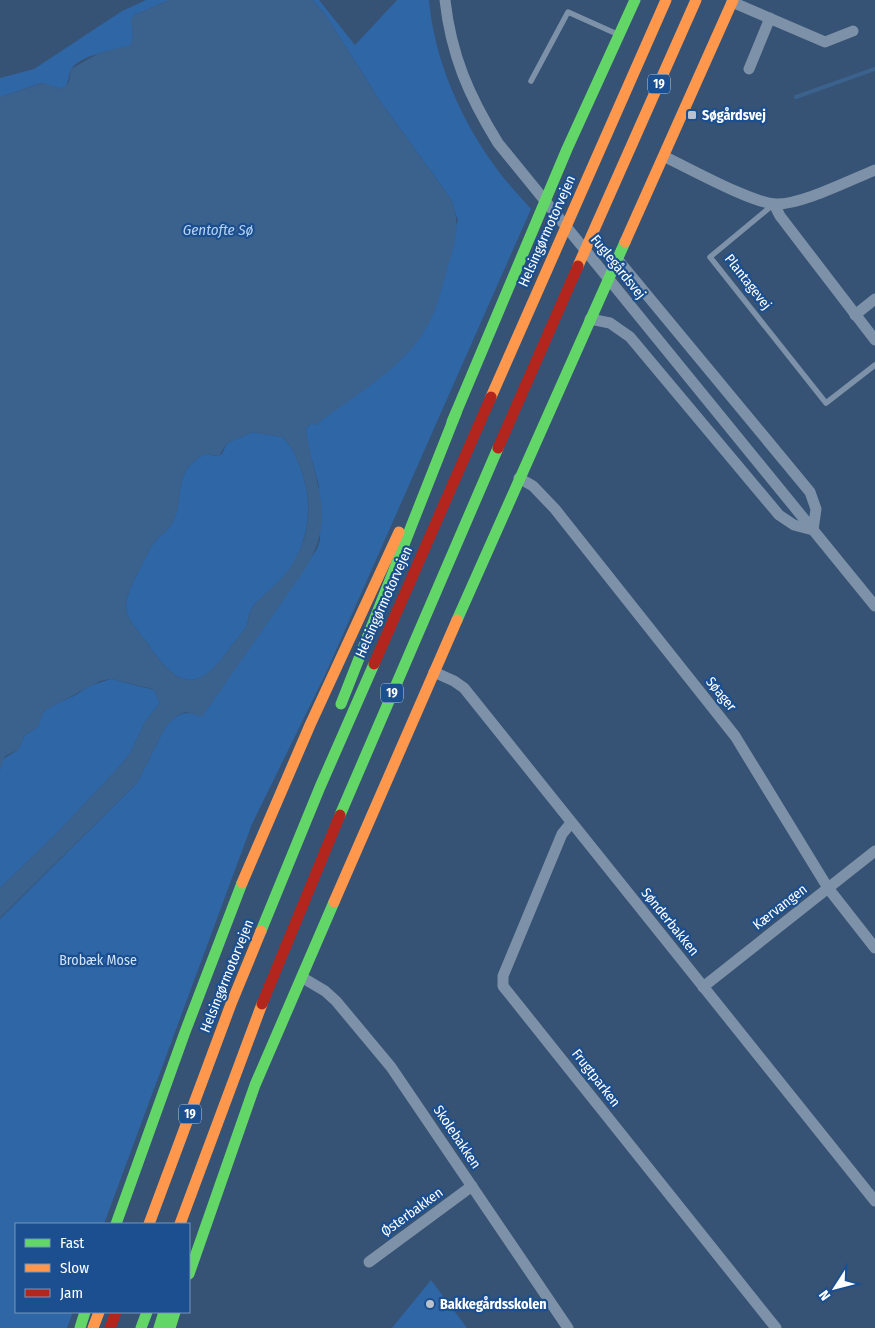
<svg xmlns="http://www.w3.org/2000/svg" width="875" height="1328" font-family="'Fira Sans Condensed',sans-serif">
  <style>
    .green { fill: #2f66a5 }
    .water { fill: #3b618d; fill-rule: evenodd }
    .lines { fill: none; stroke-linecap: round; stroke-linejoin: round }
    .stream { stroke: #3b618d; stroke-width: 4 }
    .lane { stroke: #7d92a8; stroke-width: 5.5 }
    .street { stroke: #7d92a8; stroke-width: 11 }
    .fast { stroke: #63d668; stroke-width: 11 }
    .slow { stroke: #ff974d; stroke-width: 11 }
    .jam { stroke: #b3261e; stroke-width: 11 }
    .poi-dot { fill: #b9c2ce; stroke: #1b4f8f; stroke-width: 2 }
    .labels { text-anchor: middle; dominant-baseline: central; stroke-width: 4.5; stroke-linejoin: round; paint-order: stroke }
    .shield { fill: #1b4f8f; stroke: #bbcadd; stroke-width: 1 }
    .shield-label { font-size: 12px; font-weight: bold; fill: #fff }
    .poi-label { font-size: 14px; font-weight: bold; fill: #fff; stroke: #1b4f8f; text-anchor: start }
    .street-label { font-size: 14px; fill: #fff; stroke: #1b4f8f }
    .park-label { font-size: 14px; fill: #cfe3fa; stroke: #1b4f8f }
    .water-label { font-size: 15px; font-style: italic; fill: #b5d3f5; stroke: #1b4f8f }
  </style>
  <rect width="100%" height="100%" fill="#365274"/>
  <g class="green">
    <path d="M146,0H170L134,15C131,25 135,36 131,45C115,51 84,53 72,68C67,75 71,83 62,89L42,83L0,97V78L34,69L122,11Z"/>
    <path d="M312,0H319L355,45L397,0H429C434,58 460,118 494,165C505,181 519,195 531,209L326,673L252,824L104,1224H16V1312H73L67,1328H0V919L137,783L166,726C177,713 186,710 202,716L317,549L320,540L319,486L308,446L306,428L312,423L315,425L403,356L458,221L451,199L380,101L325,14Z"/>
    <path d="M253,432L282,437C290,443 294,452 298,462C316,503 310,547 280,582C272,592 257,598 251,610C248,615 249,620 247,625C243,633 235,641 229,649C196,697 175,685 146,641C140,633 130,623 127,613C122,598 138,574 144,560C148,553 152,544 158,538C163,533 168,531 171,525C187,498 170,472 205,454L217,456L222,454L227,443Z"/>
    <polygon points="111,679 154,690 160,703 145,722 131,752 121,765 56,834 0,888 0,770 3,759 18,750 25,735 38,727 42,714 47,708 76,695 89,686"/>
    <polygon points="431,1280 467,1328 392,1328"/>
  </g>
  <path class="water" d="M170,0H312L325,14L380,101L451,199C461,223 456,241 448,266C442,287 437,311 425,330C403,368 350,399 315,425L312,423L306,428C313,486 340,515 303,572L202,717L186,712L178,715L166,726L137,783L0,918V888L56,834L121,765L131,752L145,722L160,703L154,690L149,688L111,679L100,681L44,711L38,727L25,735L18,750L5,756L0,770V97L43,83L62,89L69,82L71,69L99,53L131,45L133,36L131,19L134,15ZM253,432L282,437C290,443 294,452 298,462C314,497 312,537 289,569C279,584 263,593 253,607C249,612 249,619 247,625C243,633 235,641 229,649C195,697 175,685 146,641C140,633 130,623 127,613C122,598 138,574 144,561C148,553 152,544 158,538C163,533 168,531 171,525C187,498 170,472 205,454L219,456L227,443Z"/>
  <g class="lines">
    <polyline class="stream" points="796,97 875,69"/>
    <g class="lane">
      <polyline points="531,81 568,12 617,34"/>
      <polyline points="774,204 710,257 826,403 875,365"/>
    </g>
    <g class="street">
      <path d="M445,0C451,55 469,96 498,143L875,606"/>
      <polyline points="732,2 825,42 853,31"/>
      <polyline points="749,69 770,18"/>
      <path d="M665,157C691,169 748,201 774,204C799,206 850,180 875,170"/>
      <polyline points="774,204 780,216 875,340"/>
      <polyline points="618,260 810,492 816,509 813,530"/>
      <polyline points="855,315 875,299"/>
      <polyline points="590,319 610,323 630,337 779,515 794,525 813,530"/>
      <polyline points="519,478 533,486 555,509 735,736 828,888 875,948"/>
      <polyline points="434,672 454,681 464,688 875,1201"/>
      <polyline points="571,823 562,834 503,976 503,986 776,1328"/>
      <polyline points="303,978 325,991 336,1001 391,1067 568,1328"/>
      <polyline points="703,987 875,851"/>
      <polyline points="369,1262 472,1186"/>
    </g>
    <g class="fast">
      <polyline points="452,422 567,149 635,0"/>
      <polyline points="457,620 625,242"/>
      <polyline points="341,704 456,413"/>
      <polyline points="340,815 498,448"/>
      <polyline points="261,931 320,787 374,664"/>
      <polyline points="116,1224 185,1032 242,883"/>
      <polyline points="189,1274 255,1085 334,902"/>
      <polyline points="80,1328 85,1312"/>
      <polyline points="141,1328 147,1312"/>
      <polyline points="159,1328 164,1312"/>
      <polyline points="170,1328 175,1312"/>
    </g>
    <g class="slow">
      <polyline points="625,242 733,0"/>
      <polyline points="578,266 696,0"/>
      <polyline points="491,397 666,0"/>
      <polyline points="242,883 310,725 399,532"/>
      <polyline points="334,902 457,620"/>
      <polyline points="149,1224 231,1004 261,931"/>
      <polyline points="180,1224 262,1004"/>
      <polyline points="93,1328 99,1312"/>
    </g>
    <g class="jam">
      <polyline points="498,448 578,266"/>
      <polyline points="374,664 491,397"/>
      <polyline points="262,1004 340,815"/>
      <polyline points="110,1328 116,1312"/>
    </g>
  </g>
  <g class="poi-dot">
    <rect x="687" y="110" width="10" height="10" rx="2.5"/>
    <circle cx="430" cy="1304" r="5"/>
  </g>
  <g class="labels">
    <g class="shield">
      <rect x="648" y="74.5" width="22" height="19" rx="4"/>
      <rect x="381" y="683.5" width="22" height="19" rx="4"/>
      <rect x="179" y="1104.5" width="22" height="19" rx="4"/>
    </g>
    <g class="shield-label">
      <text x="659" y="84">19</text>
      <text x="392" y="693">19</text>
      <text x="190" y="1114">19</text>
    </g>
    <g class="poi-label">
      <text x="702" y="115">Søgårdsvej</text>
      <text x="440" y="1304">Bakkegårdsskolen</text>
    </g>
    <g class="street-label">
      <text transform="translate(547 231) rotate(-66)">Helsingørmotorvejen</text>
      <text transform="translate(618 267) rotate(51)">Fuglegårdsvej</text>
      <text transform="translate(748 282) rotate(52)">Plantagevej</text>
      <text transform="translate(384 602) rotate(-66)">Helsingørmotorvejen</text>
      <text transform="translate(721 694) rotate(51)">Søager</text>
      <text transform="translate(780 907) rotate(-38)">Kærvangen</text>
      <text transform="translate(670 922) rotate(51)">Sønderbakken</text>
      <text transform="translate(227 976) rotate(-68)">Helsingørmotorvejen</text>
      <text transform="translate(596 1078) rotate(52)">Frugtparken</text>
      <text transform="translate(457 1137) rotate(56)">Skolebakken</text>
      <text transform="translate(412 1212) rotate(-36)">Østerbakken</text>
    </g>
    <g class="park-label">
      <text x="98" y="960">Brobæk Mose</text>
    </g>
    <g class="water-label">
      <text x="218" y="230">Gentofte Sø</text>
    </g>
  </g>
  <rect x="15" y="1223" width="175" height="90" fill="#1b4f8f" stroke="#7695bc"/>
  <rect x="25" y="1239" width="25" height="8" fill="#63d668" stroke="#7695bc"/>
  <text x="60" y="1248" font-size="15" fill="#ffffff">Fast</text>
  <rect x="25" y="1264" width="25" height="8" fill="#ff974d" stroke="#7695bc"/>
  <text x="60" y="1273" font-size="15" fill="#ffffff">Slow</text>
  <rect x="25" y="1289" width="25" height="8" fill="#b3261e" stroke="#7695bc"/>
  <text x="60" y="1298" font-size="15" fill="#ffffff">Jam</text>
  <g transform="translate(835 1288) rotate(234)" stroke="#1b4f8f" stroke-width="4" paint-order="stroke">
  <path d="M0-4L9 19L0 12L-9 19Z" fill="#ffffff"/>
  <text y="-8" font-size="14" font-weight="bold" text-anchor="middle" fill="#ffffff">N</text>
  </g>
</svg>
